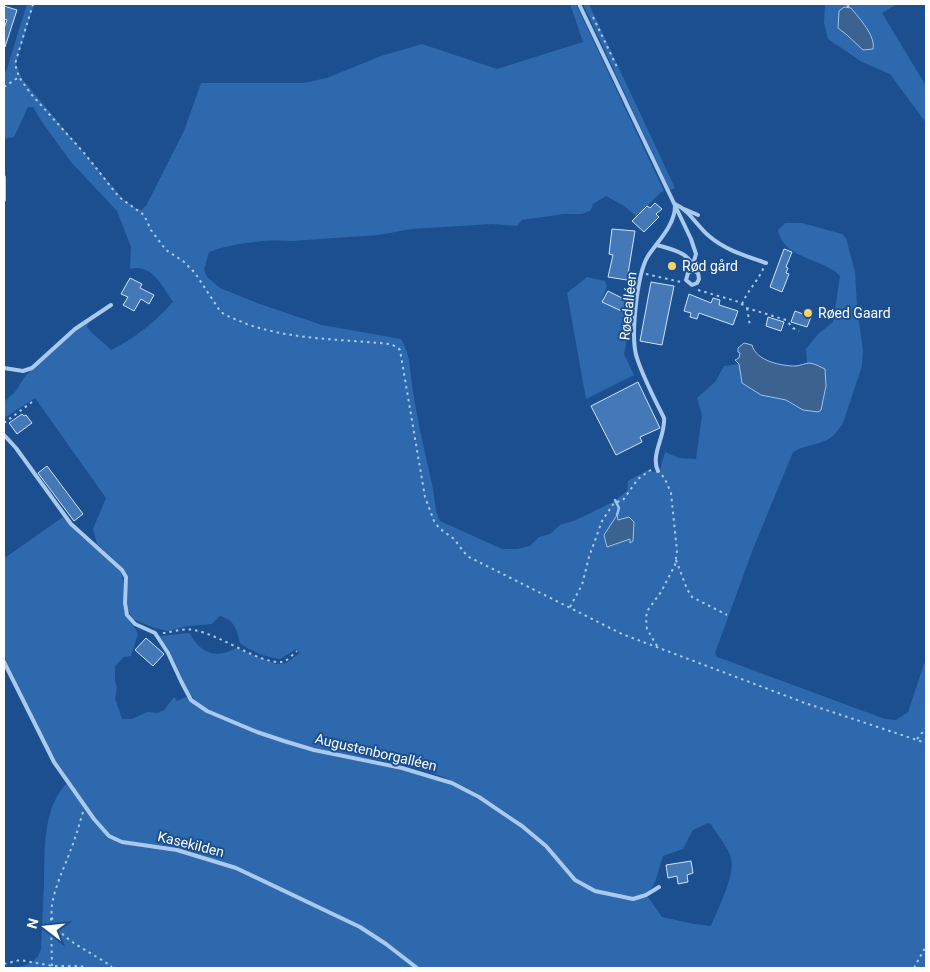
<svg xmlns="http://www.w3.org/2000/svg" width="930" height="972" font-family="Roboto,sans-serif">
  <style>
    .green { fill: #2e69ad; fill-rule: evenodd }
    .water { fill: #3c6290; stroke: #9cc4f0 }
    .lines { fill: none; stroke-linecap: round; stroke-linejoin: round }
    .stream { stroke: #9cc4f0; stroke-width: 2.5 }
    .building { fill: #4478b7; stroke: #cfe3fa }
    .path { stroke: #a9c9ee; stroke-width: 2; stroke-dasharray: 2.5 4; stroke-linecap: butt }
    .service { stroke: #a9c9ee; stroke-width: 4 }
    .poi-dot { fill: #ffd166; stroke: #1b4f8f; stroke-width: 2 }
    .labels { text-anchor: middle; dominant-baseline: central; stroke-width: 4; stroke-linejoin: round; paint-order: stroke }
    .poi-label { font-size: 14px; fill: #fff; stroke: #1b4f8f; text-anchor: start }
    .street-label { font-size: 14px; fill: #fff; stroke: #1b4f8f }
  </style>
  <rect width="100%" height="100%" fill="#1b4f8f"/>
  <g class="green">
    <path d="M27,4H34L16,64L22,79L123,199L137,209L142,210L147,204L184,131L201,83H303L327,78L381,56L422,44L497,69L583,42L570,4H576L664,191L660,193L637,217L624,206L606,196L593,204L591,210L582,214H564L522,220L517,226L492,224L411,229L379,235L292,241C268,239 232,243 209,252L204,270L207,277L220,288L257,303L322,325L401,339C411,354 410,375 413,392C418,423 425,453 432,484C435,497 434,509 440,521L502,549H517L530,546L539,537L550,534L560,525L576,520L613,502L627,491L628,481L648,470L655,472L660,470L665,452L679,458L696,459L702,415L697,398L715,382L724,366L739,364L742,383L761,395L786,400L806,411L822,403L826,371L807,363L806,349L818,334L833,322L840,276C822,257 784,260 778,230L785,223H802L842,234L846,238L855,272L857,307L863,351L862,366L843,423C839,429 835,435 829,439C818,445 805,445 793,452L753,549L715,653L717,657L723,659L885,719L896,720L908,712L926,658V968H16C29,964 37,962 41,949C42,927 43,905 44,883C45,848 42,807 69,781L51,753L4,657V554L6,557L63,517L75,531L120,570C126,582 122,596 124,610C126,619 134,625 138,634L131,656L124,657L115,666V681L117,688L115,698L122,719H132L147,712L158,713L164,710L174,697L177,701L186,697L203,711L257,734L315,752L420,774L441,780L463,790L521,826L541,843L579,885L596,892L629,900L648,897L662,917L694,924L711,926C717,911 736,874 731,858C728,847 717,835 711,824L708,823L693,830L683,849L663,856C656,875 656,901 628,897C611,894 589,890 575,878C562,866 553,850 540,839C515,817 486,797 455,782C424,767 387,762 353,756C313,748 274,738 237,722C227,718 215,714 206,708C184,695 183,677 172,656C169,649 163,643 160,636L189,633C192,636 193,639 196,643C209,657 222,656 236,648L276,664L286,663L300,653L296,649L280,659C266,657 252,652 240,643C237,629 234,620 220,616L212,624L188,626L168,631L154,628L133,619L128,610L127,605V574L124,569L97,544L93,529L106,498L35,398L4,418V402L15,392L26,375L75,331L89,321L87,327C93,336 104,342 111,350C134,339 156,321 173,302C162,286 152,263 130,269L131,247L117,211L71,162L42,122L33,107H28L14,137L4,139V69L6,72ZM617,515V520L628,518L634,522L633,540L631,542V539L627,540L607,547L604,535Z"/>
    <polygon points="583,4 589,4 675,188 670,190 667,184"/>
    <path d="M825,4H897L882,13L926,86V123L890,74L862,62L828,39L824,23ZM839,11C856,20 864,22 873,40L863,50L847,35L838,28Z"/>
    <polygon points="587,277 605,281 607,286 602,300 632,315 624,354 634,375 586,399 567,293"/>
  </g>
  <g class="water">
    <path d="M844,7L851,8C859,18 876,36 873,49L863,50L847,35L838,28L839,11Z"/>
    <path d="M744,343L752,345C756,361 781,366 795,366C800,366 805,363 810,363C816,364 820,367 825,369L826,386L821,410L818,412L803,410L786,400L761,395L742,383L739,364L735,360L739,358L740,353L738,352V348Z"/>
    <polygon points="617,515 618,520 629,517 634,522 633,541 630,543 630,539 607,547 604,535"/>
  </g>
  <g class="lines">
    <g class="stream">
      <polyline points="848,4 848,7"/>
      <polyline points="615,500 619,508 617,515"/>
    </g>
  </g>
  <g class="building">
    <polygon points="4,6 17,10 5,47 4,28 7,20 4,19"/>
    <polygon points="655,203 662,209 656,214 659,217 644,232 632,221 647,206 650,208"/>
    <polygon points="612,229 635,231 627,280 608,277 613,255 609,254"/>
    <polygon points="784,249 792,252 786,267 788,268 786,273 789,274 782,292 770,287"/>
    <polygon points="130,278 142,284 140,288 154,295 149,304 141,299 134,311 123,305 128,297 121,294"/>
    <polygon points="651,282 674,286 662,345 640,341"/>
    <polygon points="608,291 632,303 628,314 602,302"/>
    <polygon points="689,294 711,303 713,298 720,300 719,305 738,311 733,325 699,313 697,319 690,317 691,313 684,311"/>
    <polygon points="795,311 811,317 807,327 791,322"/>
    <polygon points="768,317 784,322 781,331 766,326"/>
    <polygon points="638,382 660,428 640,437 642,442 616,455 591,406"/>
    <polygon points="22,414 24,416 26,415 32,423 17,434 9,423"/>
    <polygon points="47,466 83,514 74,521 38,473"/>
    <polygon points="146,638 164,654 153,666 135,650"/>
    <polygon points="691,861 693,873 687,875 688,882 678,884 677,876 668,878 666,865"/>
  </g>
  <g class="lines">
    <g class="path">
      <path d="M33,4L15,64L19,77L31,94L85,154L119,197L144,215L151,230L166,250L183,261L195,273L220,311C227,317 236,319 244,323C290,340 341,339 390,344L397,347L400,350L425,497L434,521L439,528L454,539L467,556L622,634L805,703L926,743"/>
      <polyline points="593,17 618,69"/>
      <polyline points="4,87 19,77"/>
      <polyline points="646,274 681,282"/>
      <polyline points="698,290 739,302 747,308 786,320 793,328 799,331"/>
      <path d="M742,304C748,290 758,281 764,267"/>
      <polyline points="747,308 750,326"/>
      <polyline points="4,423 32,402"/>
      <polyline points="676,560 687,589 692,597 727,615"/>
      <polyline points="570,607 582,585 589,557 602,521 614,503 623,500 638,479 652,469"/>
      <path d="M163,633C173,632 183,628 194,630C219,634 260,664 281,662C287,662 293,654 297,651"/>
      <polyline points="657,646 647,629 646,619 647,611 661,592 675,565 677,551 671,493 665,479 662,475"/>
      <polyline points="917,739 926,728"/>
      <path d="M83,812C79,825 76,837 71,849C65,868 42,909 56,927C69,944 95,954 112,967"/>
      <polyline points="51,918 52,968"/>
      <polyline points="4,964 20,960 53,966 80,966 88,968"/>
      <polyline points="102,968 136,968"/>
      <polyline points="914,968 926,946"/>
    </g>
    <g class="service">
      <polyline points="579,4 691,239 696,254 693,264"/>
      <polyline points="4,177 4,200"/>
      <path d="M675,204C689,210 697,226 709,236C725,250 746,256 766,263"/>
      <polyline points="684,209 698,215"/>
      <path d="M657,245C670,249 693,253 693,270L688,273L686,280L692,285L697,283L699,279L698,273L693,270"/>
      <polyline points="4,368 23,371 32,368 75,329 111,305"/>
      <polyline points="4,435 16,448 71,524 122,570 126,577 125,603 127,615 135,624 155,633 168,653 181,681 191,700 207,711 257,732 284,741 314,750 402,768 452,783 479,797 522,826 546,846 575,880 595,891 633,899 646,895 659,887"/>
      <path d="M658,471C650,455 666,435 664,418C655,400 643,377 637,358C630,338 637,274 648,256C658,241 675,225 675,206"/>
      <polyline points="4,662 54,762 94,819 109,836 122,842 177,850 236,868 360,927 386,944 417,968"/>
    </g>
  </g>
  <g class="poi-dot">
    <circle cx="672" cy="266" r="5"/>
    <circle cx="808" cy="313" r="5"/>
  </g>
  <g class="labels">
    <g class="poi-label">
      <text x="682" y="266">Rød gård</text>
      <text x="818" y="313">Røed Gaard</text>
    </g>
    <g class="street-label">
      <text transform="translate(628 306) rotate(-84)">Røedalléen</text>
      <text transform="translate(376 752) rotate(13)">Augustenborgalléen</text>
      <text transform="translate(191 844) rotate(14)">Kasekilden</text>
    </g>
  </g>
  <rect width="930" height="972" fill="none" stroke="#ffffff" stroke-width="10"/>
  <g transform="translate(45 927) rotate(286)" stroke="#1b4f8f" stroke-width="4" paint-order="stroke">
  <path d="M0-4L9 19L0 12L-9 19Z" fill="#ffffff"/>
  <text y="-8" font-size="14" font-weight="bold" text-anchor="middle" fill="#ffffff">N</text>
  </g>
</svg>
